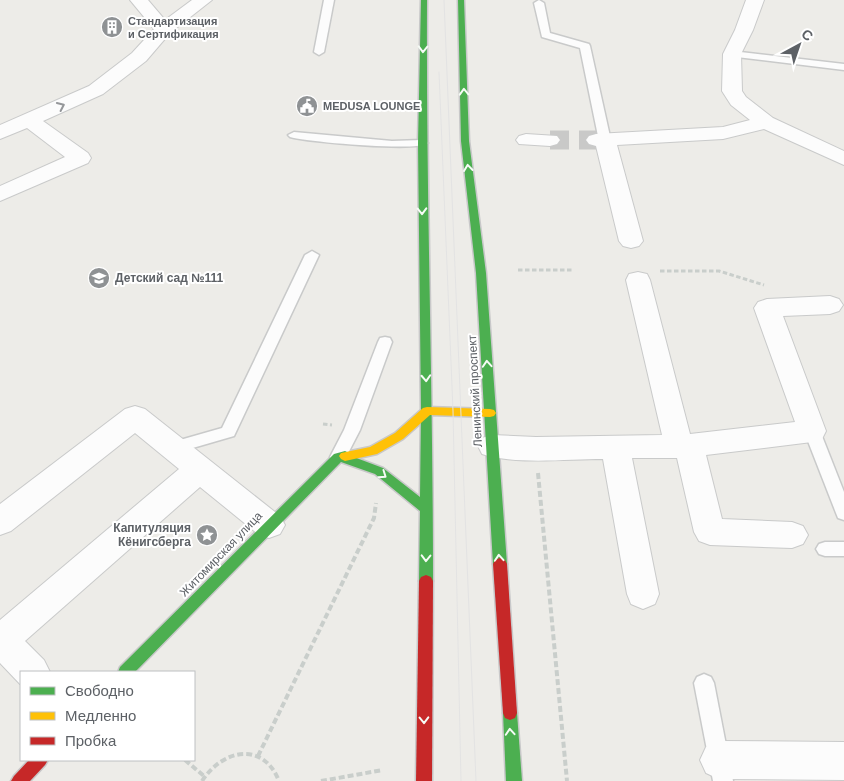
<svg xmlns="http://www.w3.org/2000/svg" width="844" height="781" font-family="Helvetica,sans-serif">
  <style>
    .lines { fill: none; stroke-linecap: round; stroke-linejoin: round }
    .street-tunnel { stroke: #c9c9c8; stroke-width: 19; stroke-dasharray: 19 10; stroke-linecap: butt }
    .lane-casing { stroke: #c9caca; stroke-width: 3 }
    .street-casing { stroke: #c9caca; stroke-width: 2 }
    .fast-casing { stroke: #c8c8c9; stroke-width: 3 }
    .slow-casing { stroke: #c8c8c9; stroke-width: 3 }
    .jam-casing { stroke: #c8c8c9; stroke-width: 3 }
    .path-far1 { stroke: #c9cecb; stroke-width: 3; stroke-dasharray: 4.5 2.5; stroke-linecap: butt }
    .path { stroke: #c9cecb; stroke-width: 4; stroke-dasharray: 6 3; stroke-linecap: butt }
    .lane { fill: #fcfcfc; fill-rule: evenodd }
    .street { fill: #fcfcfc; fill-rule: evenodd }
    .fast { fill: #4caf50; fill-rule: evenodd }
    .slow { fill: #ffc107; fill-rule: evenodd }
    .jam { fill: #c62828; fill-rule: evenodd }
    .tram { stroke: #e3e3e3; stroke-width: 1 }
    .oneway { stroke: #f6fbf6 }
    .oneway2 { stroke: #95979a }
    .labels { text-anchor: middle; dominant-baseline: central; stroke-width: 4; stroke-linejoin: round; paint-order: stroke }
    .far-poi-label { font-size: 11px; font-weight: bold; fill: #5d6166; stroke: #fff; text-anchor: start }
    .poi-label { font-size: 12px; font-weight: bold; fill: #5d6166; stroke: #fff; text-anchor: start }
    .street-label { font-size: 12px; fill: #5d6166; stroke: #fff }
  </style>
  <rect width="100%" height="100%" fill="#edece8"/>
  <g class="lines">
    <polyline class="street-tunnel" points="550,140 596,140"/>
    <g class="lane-casing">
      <g id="lane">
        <polygon points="324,0 334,0 324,52 319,55 314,52"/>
        <polygon points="539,0 544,3 550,33 589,44 590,46 611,141 609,143 605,144 599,141 580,48 542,37 534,3"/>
        <polygon points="732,51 844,64 844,70 728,56 728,52"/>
        <path d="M294,132L392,141L422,140L428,143C419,152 307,142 290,137L288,135Z"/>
        <polygon points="312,251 319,255 234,436 172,454 166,452 164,448 166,444 222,428 305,255"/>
        <polygon points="385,337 390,338 392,342 360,430 344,461 338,463 332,461 330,457 344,430 378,342 380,338"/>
        <polygon points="812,425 818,427 820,431 844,492 844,520 838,518 836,513 804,431 806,427"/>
        <polygon points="825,542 844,542 844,556 825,556 819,554 816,549 819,544"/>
        <polygon points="704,674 711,677 714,683 733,781 713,781 694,683 697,677"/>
      </g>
    </g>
    <g class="street-casing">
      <g id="street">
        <polygon points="130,0 148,0 165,20 192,0 212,0 170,33 146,61 103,94 43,121 88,153 91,158 88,163 0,201 0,186 65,157 27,128 0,139 0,125 89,86 132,53 154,29"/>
        <polygon points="746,0 764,0 753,30 741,54 742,91 746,97 773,118 844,151 844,165 764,129 723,139 617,145 643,241 639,246 631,248 623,246 619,241 596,146 589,144 586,140 589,136 596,134 723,127 750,120 731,105 722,91 723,54 735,30"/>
        <polygon points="526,134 557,136 560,140 557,144 550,146 519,144 516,140 519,136"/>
        <path d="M638,272L647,274L650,280L690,434L795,422L754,308L758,302L767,299L830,296L839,299L843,305L839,311L830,314L783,316L826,431L822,439L812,442L706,455L722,519L792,522L803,526L808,535L803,544L792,548L710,545L699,541L694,532L677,458H632L659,594L655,604L643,609L631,604L627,594L603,459C567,459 514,465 482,454L478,446L482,438L492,435L536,437L662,435L626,280L629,274Z"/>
        <polygon points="135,406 145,409 280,516 285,525 280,534 269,538 258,534 200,487 25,641 44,660 50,672 21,672 21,684 20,684 0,663 0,620 179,469 135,433 11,531 0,535 0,504 125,409"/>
        <polygon points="719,741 844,742 844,780 719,779 706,773 700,760 706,747"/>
      </g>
    </g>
    <g class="fast-casing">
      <g id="fast">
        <path d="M421,0H427C426,194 433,387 433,581L431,585L426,587L421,585L419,581L420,511L375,474L341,462L135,672H118L120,667L334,454L345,451L349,453L351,456L383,468L420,497L421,411L418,143Z"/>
        <polygon points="458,0 464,0 469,141 486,273 507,564 505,568 500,570 495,568 493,564 476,273 461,141"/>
        <polygon points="510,706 515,708 517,713 522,781 506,781 503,713 505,708"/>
      </g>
    </g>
    <g class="slow-casing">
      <polygon id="slow" points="427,407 490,409 494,410 496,413 494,416 490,417 430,415 403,439 377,454 345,461 341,459 339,456 341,453 370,447 395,433 423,408"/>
    </g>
    <g class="jam-casing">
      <g id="jam">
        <polygon points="500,558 505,560 507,564 517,713 515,718 510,720 505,718 503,713 493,564 495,560"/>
        <polygon points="426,575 431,577 433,581 432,781 416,781 419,581 421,577"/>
        <polygon points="29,760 48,760 45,765 30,781 11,781 14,776"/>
      </g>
    </g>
    <g class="path-far1">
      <polyline points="518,270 573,270"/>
      <polyline points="660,271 719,271 764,285"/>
      <polyline points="323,424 332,425"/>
    </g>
    <g class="path">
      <polyline points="538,473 567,781"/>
      <polyline points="258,756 374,518 376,503"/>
      <polyline points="185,760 204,776"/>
      <path d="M202,781C223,749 263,741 279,781"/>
      <polyline points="321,781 383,770"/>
    </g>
    <use href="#lane" class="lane"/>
    <use href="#street" class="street"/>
    <use href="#fast" class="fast"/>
    <use href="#slow" class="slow"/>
    <use href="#jam" class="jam"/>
    <g class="tram">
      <polyline points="444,0 476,781"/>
      <polyline points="439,72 453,411 461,781"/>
    </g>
  </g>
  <defs><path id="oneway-chevron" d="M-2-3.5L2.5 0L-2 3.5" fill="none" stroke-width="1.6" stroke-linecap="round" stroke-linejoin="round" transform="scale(1.25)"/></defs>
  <g class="oneway">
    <use href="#oneway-chevron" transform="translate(423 49) rotate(91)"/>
    <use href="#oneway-chevron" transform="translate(464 92) rotate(-92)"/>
    <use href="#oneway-chevron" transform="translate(468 168) rotate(-97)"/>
    <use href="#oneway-chevron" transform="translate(422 211) rotate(89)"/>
    <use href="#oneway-chevron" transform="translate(487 364) rotate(-94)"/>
    <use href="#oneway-chevron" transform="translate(426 378) rotate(87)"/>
    <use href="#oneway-chevron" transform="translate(383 475) rotate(35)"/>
    <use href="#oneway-chevron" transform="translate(426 558) rotate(91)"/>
    <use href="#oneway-chevron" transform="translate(499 558) rotate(-94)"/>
    <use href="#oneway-chevron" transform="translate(424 720) rotate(89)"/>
    <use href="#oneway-chevron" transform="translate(510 732) rotate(-94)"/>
  </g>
  <use class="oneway2" href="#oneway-chevron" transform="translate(61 106) rotate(-25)"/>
  <defs>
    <g id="building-disc" transform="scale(1.125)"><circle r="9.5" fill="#8f9294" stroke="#fff"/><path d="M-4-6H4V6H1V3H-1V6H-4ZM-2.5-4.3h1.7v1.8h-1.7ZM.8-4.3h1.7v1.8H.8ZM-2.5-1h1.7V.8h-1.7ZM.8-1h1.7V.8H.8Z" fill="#fff"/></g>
    <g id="civic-disc" transform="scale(1.125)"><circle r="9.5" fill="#8f9294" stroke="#fff"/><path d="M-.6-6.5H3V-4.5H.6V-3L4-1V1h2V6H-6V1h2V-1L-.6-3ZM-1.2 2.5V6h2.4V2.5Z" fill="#fff"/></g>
    <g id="school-disc" transform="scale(1.125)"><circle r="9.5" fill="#8f9294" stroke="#fff"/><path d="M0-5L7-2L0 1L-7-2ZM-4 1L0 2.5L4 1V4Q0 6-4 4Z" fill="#fff"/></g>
    <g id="sight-disc" transform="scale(1.125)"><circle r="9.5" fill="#8f9294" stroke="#fff"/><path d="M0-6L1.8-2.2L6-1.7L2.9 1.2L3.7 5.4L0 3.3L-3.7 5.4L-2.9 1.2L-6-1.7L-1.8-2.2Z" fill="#fff"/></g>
  </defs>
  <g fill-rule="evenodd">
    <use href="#building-disc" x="112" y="27"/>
    <use href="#civic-disc" x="307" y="106"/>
    <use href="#school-disc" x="99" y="278"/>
    <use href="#sight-disc" x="207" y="535"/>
  </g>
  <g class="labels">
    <g class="far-poi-label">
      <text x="128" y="21">Стандартизация<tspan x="128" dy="13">и Сертификация</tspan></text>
      <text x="323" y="106">MEDUSA LOUNGE</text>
    </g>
    <g class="poi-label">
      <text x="115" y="278">Детский сад №111</text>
      <text x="191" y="528" text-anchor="end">Капитуляция<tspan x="191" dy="14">Кёнигсберга</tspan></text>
    </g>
    <g class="street-label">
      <text transform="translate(475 391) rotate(-93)">Ленинский проспект</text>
      <text transform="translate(221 554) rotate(-46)">Житомирская улица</text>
    </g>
  </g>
  <rect x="20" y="671" width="175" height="90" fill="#ffffff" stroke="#bec0c2"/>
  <rect x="30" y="687" width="25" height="8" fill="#4caf50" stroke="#bec0c2"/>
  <text x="65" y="696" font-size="15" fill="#5d6166">Свободно</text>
  <rect x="30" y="712" width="25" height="8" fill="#ffc107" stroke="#bec0c2"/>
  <text x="65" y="721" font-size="15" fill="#5d6166">Медленно</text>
  <rect x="30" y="737" width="25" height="8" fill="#c62828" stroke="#bec0c2"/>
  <text x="65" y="746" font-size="15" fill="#5d6166">Пробка</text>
  <g transform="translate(799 45) rotate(40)" stroke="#ffffff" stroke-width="4" paint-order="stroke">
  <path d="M0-4L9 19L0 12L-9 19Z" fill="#5d6166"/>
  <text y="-8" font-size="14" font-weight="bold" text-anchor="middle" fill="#5d6166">С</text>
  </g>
</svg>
